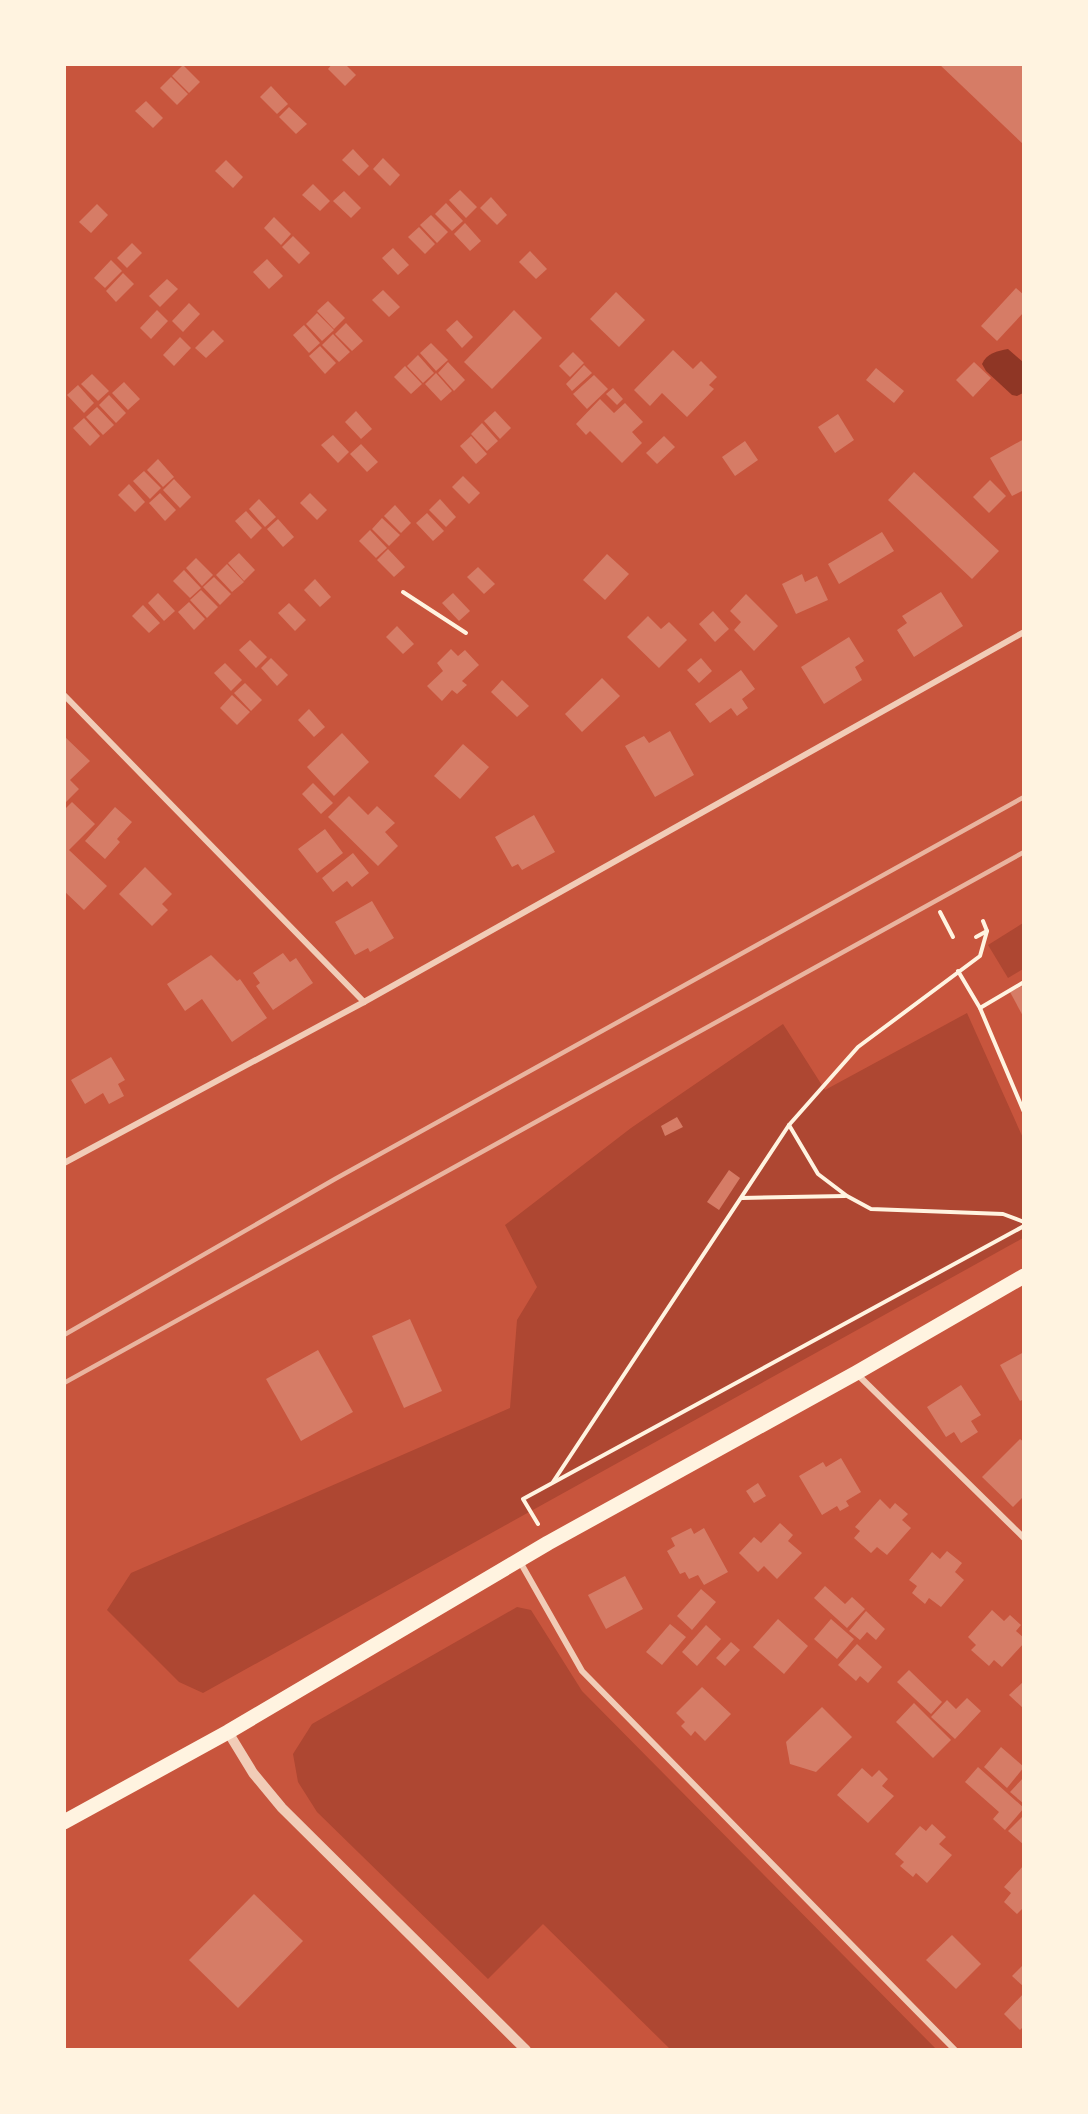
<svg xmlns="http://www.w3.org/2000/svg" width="1088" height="2114" font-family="'Golos Text',sans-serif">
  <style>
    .green { fill: #ae4732 }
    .water { fill: #8f3625 }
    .building { fill: #d67c66 }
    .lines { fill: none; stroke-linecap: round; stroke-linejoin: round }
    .path { stroke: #fff3e0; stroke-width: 4 }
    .minor { stroke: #f1ccb7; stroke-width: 6 }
    .tertiary { stroke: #f1ccb7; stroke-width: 10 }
    .primary { stroke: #fff3e0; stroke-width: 15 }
    .rail { stroke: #e9b49f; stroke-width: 4.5 }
  </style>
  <rect width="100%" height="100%" fill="#c8553d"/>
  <g class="green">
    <polygon points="1023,923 1023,969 1008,978 988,945"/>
    <polygon points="967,1013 1023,1138 1023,1238 203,1693 179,1682 107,1610 131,1573 510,1408 517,1320 537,1287 505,1225 631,1128 783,1024 825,1090"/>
    <polygon points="517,1607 531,1610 582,1691 936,2049 670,2049 543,1924 488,1979 317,1812 298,1782 293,1754 312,1724"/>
  </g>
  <path class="water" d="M1008,349L1023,362V393L1017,396L1012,395L986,371L982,364C987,353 997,351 1008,349Z"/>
  <g class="building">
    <polygon points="332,64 345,64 356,75 345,86 328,69"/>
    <polygon points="939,64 1024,64 1024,145"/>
    <polygon points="183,65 200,82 189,93 172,76"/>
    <polygon points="171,77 188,94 177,105 160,88"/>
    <polygon points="271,86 288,104 277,114 260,97"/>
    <polygon points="146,101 163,118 153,128 135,111"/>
    <polygon points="289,107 307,124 296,134 279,117"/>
    <polygon points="353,149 369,166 359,176 342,160"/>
    <polygon points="383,158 400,175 390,186 373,169"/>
    <polygon points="226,160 243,177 233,188 215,171"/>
    <polygon points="313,184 330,201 320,211 302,195"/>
    <polygon points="460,190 477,207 466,218 449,200"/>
    <polygon points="344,191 361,208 351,218 333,201"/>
    <polygon points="491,197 507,215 497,225 480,208"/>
    <polygon points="446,203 463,221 452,231 435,214"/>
    <polygon points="97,204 108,215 91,233 79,222"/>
    <polygon points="431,215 448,232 437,243 420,225"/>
    <polygon points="274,217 291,234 281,245 264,228"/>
    <polygon points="465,223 481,241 470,251 454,234"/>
    <polygon points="419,227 435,244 425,254 408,237"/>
    <polygon points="293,236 310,253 299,264 282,247"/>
    <polygon points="132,243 142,253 127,268 117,258"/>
    <polygon points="393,248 409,265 398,275 382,258"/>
    <polygon points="530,251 547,269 536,279 519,262"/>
    <polygon points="267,259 283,276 269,289 253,272"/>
    <polygon points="111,260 122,271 105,288 94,278"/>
    <polygon points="123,273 134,284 116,302 106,291"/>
    <polygon points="167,279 178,289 160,307 149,296"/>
    <polygon points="1016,288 1024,295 1024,312 997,341 981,326"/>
    <polygon points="383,290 400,307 389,317 372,300"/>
    <polygon points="616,292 645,320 619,347 590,319"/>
    <polygon points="328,301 345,318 334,329 317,311"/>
    <polygon points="189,303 200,314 183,332 172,321"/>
    <polygon points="157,310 168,321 151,339 140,328"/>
    <polygon points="514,310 542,338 492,389 464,362"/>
    <polygon points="317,313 334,330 322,341 306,324"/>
    <polygon points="457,320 473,337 462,348 446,330"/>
    <polygon points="346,323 363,341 352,351 335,334"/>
    <polygon points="304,325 320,343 309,353 293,335"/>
    <polygon points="213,330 224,341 206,358 195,348"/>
    <polygon points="333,334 350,352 339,362 322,345"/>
    <polygon points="180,337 191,348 174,366 163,355"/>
    <polygon points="431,343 448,360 436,371 420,353"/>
    <polygon points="320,346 336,363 325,374 309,356"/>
    <polygon points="673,350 693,369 701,361 717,377 709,385 714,389 687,417 662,393 650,406 634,390"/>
    <polygon points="573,352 584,363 570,377 559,366"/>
    <polygon points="418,355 434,373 423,383 407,366"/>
    <polygon points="448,362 465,380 454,391 438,373"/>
    <polygon points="974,362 991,378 973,397 956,380"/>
    <polygon points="584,365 592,373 572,391 566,384"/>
    <polygon points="405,366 422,384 411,394 394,377"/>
    <polygon points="876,368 904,391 894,403 866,380"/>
    <polygon points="436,373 452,391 441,401 425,384"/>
    <polygon points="92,374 109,391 98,401 81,384"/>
    <polygon points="594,375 608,389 587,409 573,394"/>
    <polygon points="124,382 140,399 128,410 112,393"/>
    <polygon points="78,385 94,403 84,413 67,395"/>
    <polygon points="613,388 623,399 617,405 606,394"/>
    <polygon points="109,395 126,413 116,423 99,405"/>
    <polygon points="600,399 614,413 625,403 643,422 632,432 642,443 622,463 590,431 586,435 576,424"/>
    <polygon points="97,407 114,425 103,435 86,417"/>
    <polygon points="356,411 372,429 361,439 345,422"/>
    <polygon points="495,411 511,428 500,439 484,421"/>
    <polygon points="838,414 854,440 835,453 818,427"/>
    <polygon points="84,418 100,436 90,446 73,428"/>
    <polygon points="482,423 498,441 487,451 471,434"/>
    <polygon points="333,435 349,452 338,463 321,445"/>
    <polygon points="471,436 487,454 476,464 460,446"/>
    <polygon points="664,436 675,447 657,464 646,453"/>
    <polygon points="1024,439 1024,490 1012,496 990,458"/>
    <polygon points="745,441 758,460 735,476 722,457"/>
    <polygon points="361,444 378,462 367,472 350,454"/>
    <polygon points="158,459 174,477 163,487 147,470"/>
    <polygon points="144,471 161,488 150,499 133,481"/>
    <polygon points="914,472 999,551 972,579 888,500"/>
    <polygon points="463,476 480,493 469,504 452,487"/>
    <polygon points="174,479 191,497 180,508 163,490"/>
    <polygon points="990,480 1006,496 989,513 973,497"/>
    <polygon points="129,484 145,502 135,512 118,495"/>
    <polygon points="160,493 176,510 165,521 149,503"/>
    <polygon points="310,493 327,510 317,520 300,503"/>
    <polygon points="259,499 276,517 265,527 249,509"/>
    <polygon points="440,499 456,517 446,527 429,510"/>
    <polygon points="395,505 411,523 401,533 384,516"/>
    <polygon points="246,511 262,528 251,539 235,521"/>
    <polygon points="427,513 444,531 433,541 416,523"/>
    <polygon points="382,518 400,535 389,546 372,529"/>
    <polygon points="278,519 294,537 283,547 267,529"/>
    <polygon points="370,530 387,548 376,558 359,541"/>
    <polygon points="882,532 894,551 839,584 828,564"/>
    <polygon points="388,549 405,567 394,577 377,560"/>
    <polygon points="239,553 255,570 244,581 228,563"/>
    <polygon points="607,554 629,574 605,600 583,580"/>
    <polygon points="196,558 213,575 202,586 186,568"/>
    <polygon points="227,564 244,582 232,592 216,575"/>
    <polygon points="478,567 495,584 484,594 467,577"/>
    <polygon points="184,570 201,588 190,598 173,581"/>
    <polygon points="802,574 805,582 817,576 828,600 796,614 782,584"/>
    <polygon points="214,577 231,594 220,605 203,587"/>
    <polygon points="315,579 331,597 320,607 304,590"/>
    <polygon points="201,590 218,607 207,618 190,600"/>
    <polygon points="941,592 963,626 914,657 897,630 907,623 902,616"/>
    <polygon points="158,593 175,611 164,621 148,603"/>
    <polygon points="453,593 470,611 459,621 442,603"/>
    <polygon points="746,594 778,626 754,651 734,630 741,622 730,611"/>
    <polygon points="189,602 205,619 194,630 178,612"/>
    <polygon points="289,603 306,620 295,631 278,613"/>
    <polygon points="143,605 160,623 149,633 132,616"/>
    <polygon points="713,611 729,629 715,642 699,624"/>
    <polygon points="648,616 661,629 669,622 687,640 659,668 627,637"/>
    <polygon points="397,626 414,644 403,654 386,637"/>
    <polygon points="849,637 864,661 855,667 862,680 824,704 801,667"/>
    <polygon points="250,640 267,657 256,668 239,650"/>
    <polygon points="451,649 458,656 465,650 479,665 462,681 467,685 457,694 452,690 442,701 427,686 443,671 437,663"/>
    <polygon points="271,658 288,675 277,686 261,668"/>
    <polygon points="701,658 712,671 699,683 687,670"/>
    <polygon points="225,663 242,680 231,691 214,673"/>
    <polygon points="741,670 755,689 742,699 748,708 737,716 731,708 710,723 695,704"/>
    <polygon points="602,678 620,696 582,732 565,714"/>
    <polygon points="502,680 529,706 517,717 491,692"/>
    <polygon points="245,683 262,700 251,711 234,693"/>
    <polygon points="232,695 250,712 237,725 220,708"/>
    <polygon points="309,709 325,727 314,737 298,720"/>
    <polygon points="670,731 694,775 655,797 625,746 644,736 649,743"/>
    <polygon points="342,733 369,762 334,796 307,767"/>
    <polygon points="64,736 90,761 70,780 79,789 64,804"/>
    <polygon points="463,744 489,767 460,799 434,776"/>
    <polygon points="313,783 333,803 321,814 302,794"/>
    <polygon points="349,796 368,815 377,806 395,823 385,832 398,846 378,866 328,817"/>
    <polygon points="72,802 95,824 69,850 107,886 84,910 64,891 64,810"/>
    <polygon points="115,807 132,822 117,839 120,842 105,859 85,841"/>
    <polygon points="534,815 555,852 522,870 518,864 512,867 495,837"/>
    <polygon points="325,829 343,853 317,873 298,849"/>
    <polygon points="353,853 369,873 352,887 347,881 333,892 322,878"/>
    <polygon points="145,867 172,894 162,904 168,910 152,926 119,894"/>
    <polygon points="372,901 394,938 370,952 368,948 355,955 335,922"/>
    <polygon points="283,953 290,962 296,958 313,983 273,1010 256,986 260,983 253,973"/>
    <polygon points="211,955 237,981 240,979 267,1018 232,1042 202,999 185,1011 167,984"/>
    <polygon points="1024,985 1024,1018 1010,992"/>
    <polygon points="111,1057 125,1080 118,1084 124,1096 109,1104 103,1093 85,1104 71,1080"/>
    <polygon points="677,1117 683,1127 665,1136 661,1126"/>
    <polygon points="729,1170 740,1178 719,1210 707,1202"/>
    <polygon points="410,1319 442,1391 404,1408 372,1336"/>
    <polygon points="318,1350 353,1412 301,1441 266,1379"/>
    <polygon points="1024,1352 1024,1399 1020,1401 1000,1365"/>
    <polygon points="961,1385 981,1415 971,1421 978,1432 961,1443 954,1432 946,1437 927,1407"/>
    <polygon points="1020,1439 1024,1442 1024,1496 1013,1507 982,1477"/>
    <polygon points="841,1458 861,1492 846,1501 849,1506 840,1511 837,1506 822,1515 799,1476 823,1462 826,1467"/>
    <polygon points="758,1483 766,1496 754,1503 746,1491"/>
    <polygon points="880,1499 890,1509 895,1503 908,1514 902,1520 911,1528 887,1555 877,1547 871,1553 854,1538 860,1531 855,1527"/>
    <polygon points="780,1523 793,1535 788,1541 802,1553 777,1579 764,1566 758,1572 739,1553 754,1537 761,1543"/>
    <polygon points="691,1528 694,1534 704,1528 728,1572 704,1585 698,1575 689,1579 685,1572 680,1574 667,1551 675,1546 671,1538"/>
    <polygon points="947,1551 962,1563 955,1572 964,1580 941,1607 929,1598 925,1604 912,1593 917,1586 909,1580 932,1552 940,1559"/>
    <polygon points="625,1576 643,1609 606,1629 588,1595"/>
    <polygon points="825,1586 845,1604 852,1597 865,1609 847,1628 814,1598"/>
    <polygon points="701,1589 716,1602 692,1630 677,1616"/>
    <polygon points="992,1610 1004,1621 1010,1615 1021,1625 1016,1631 1024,1638 1024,1643 1002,1667 994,1660 989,1666 971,1650 976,1645 968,1637"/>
    <polygon points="866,1611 885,1629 876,1640 867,1632 860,1640 849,1631"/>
    <polygon points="778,1619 808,1646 784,1674 753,1647"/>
    <polygon points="831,1619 854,1639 837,1659 814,1639"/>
    <polygon points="670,1624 686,1637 662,1665 646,1652"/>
    <polygon points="706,1625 721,1639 697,1666 682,1652"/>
    <polygon points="731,1642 740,1650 725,1666 716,1658"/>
    <polygon points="857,1644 882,1667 868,1683 860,1676 856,1681 838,1665"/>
    <polygon points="909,1670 942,1702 931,1714 897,1682"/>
    <polygon points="1024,1681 1024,1709 1009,1695"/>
    <polygon points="702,1687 731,1714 705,1741 695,1731 691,1736 681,1726 685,1722 676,1713"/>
    <polygon points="967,1698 981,1711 955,1739 931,1717 947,1700 956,1709"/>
    <polygon points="914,1703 951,1740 933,1758 896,1722"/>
    <polygon points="822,1707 852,1737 816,1772 790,1764 786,1742"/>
    <polygon points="1001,1747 1024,1767 1007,1788 984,1767"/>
    <polygon points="978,1767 1024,1808 1005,1830 993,1819 999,1812 965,1782"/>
    <polygon points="862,1768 872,1777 879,1770 888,1779 882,1786 894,1796 868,1823 837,1795"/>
    <polygon points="1024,1777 1024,1804 1010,1792"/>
    <polygon points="1024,1815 1024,1845 1008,1831"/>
    <polygon points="932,1824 946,1837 939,1844 952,1855 927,1883 916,1873 913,1877 900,1866 904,1862 895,1854 920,1826 926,1831"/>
    <polygon points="1024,1865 1024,1907 1017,1914 1004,1902 1011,1893 1004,1887"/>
    <polygon points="254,1894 303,1941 238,2008 189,1960"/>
    <polygon points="952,1935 981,1964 956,1989 926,1960"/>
    <polygon points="1024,1964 1024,1987 1012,1976"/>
    <polygon points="1024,1993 1024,2026 1020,2030 1004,2014"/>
  </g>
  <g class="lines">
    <g class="path">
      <polyline points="403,592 466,633"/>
      <polyline points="940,912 953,937"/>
      <polyline points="976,937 987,931"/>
      <polyline points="958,971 980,1008 1024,1112"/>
      <polyline points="980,1008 1024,982"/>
      <polyline points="789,1125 818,1174 847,1196 871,1209 1003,1214 1024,1222"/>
      <polyline points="742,1198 845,1196"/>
      <polyline points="553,1482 789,1125 858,1047 980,956 987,931 983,921"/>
      <polyline points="538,1524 523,1499 1024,1226"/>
    </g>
    <g class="minor">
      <polyline points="64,695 364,1002"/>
      <polyline points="64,1163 364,1002 1024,632"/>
      <polyline points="857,1374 1024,1538"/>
      <polyline points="519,1560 582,1671 955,2050"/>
    </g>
    <polyline class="tertiary" points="228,1732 253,1773 282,1808 526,2050"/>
    <polyline class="primary" points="64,1822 228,1732 548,1543 856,1373 1024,1276"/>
    <g class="rail">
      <polyline points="64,1335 335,1179 1024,797"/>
      <polyline points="64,1383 1024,852"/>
    </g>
  </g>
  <rect width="1088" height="2114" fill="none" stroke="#fff3e0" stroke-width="132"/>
</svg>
